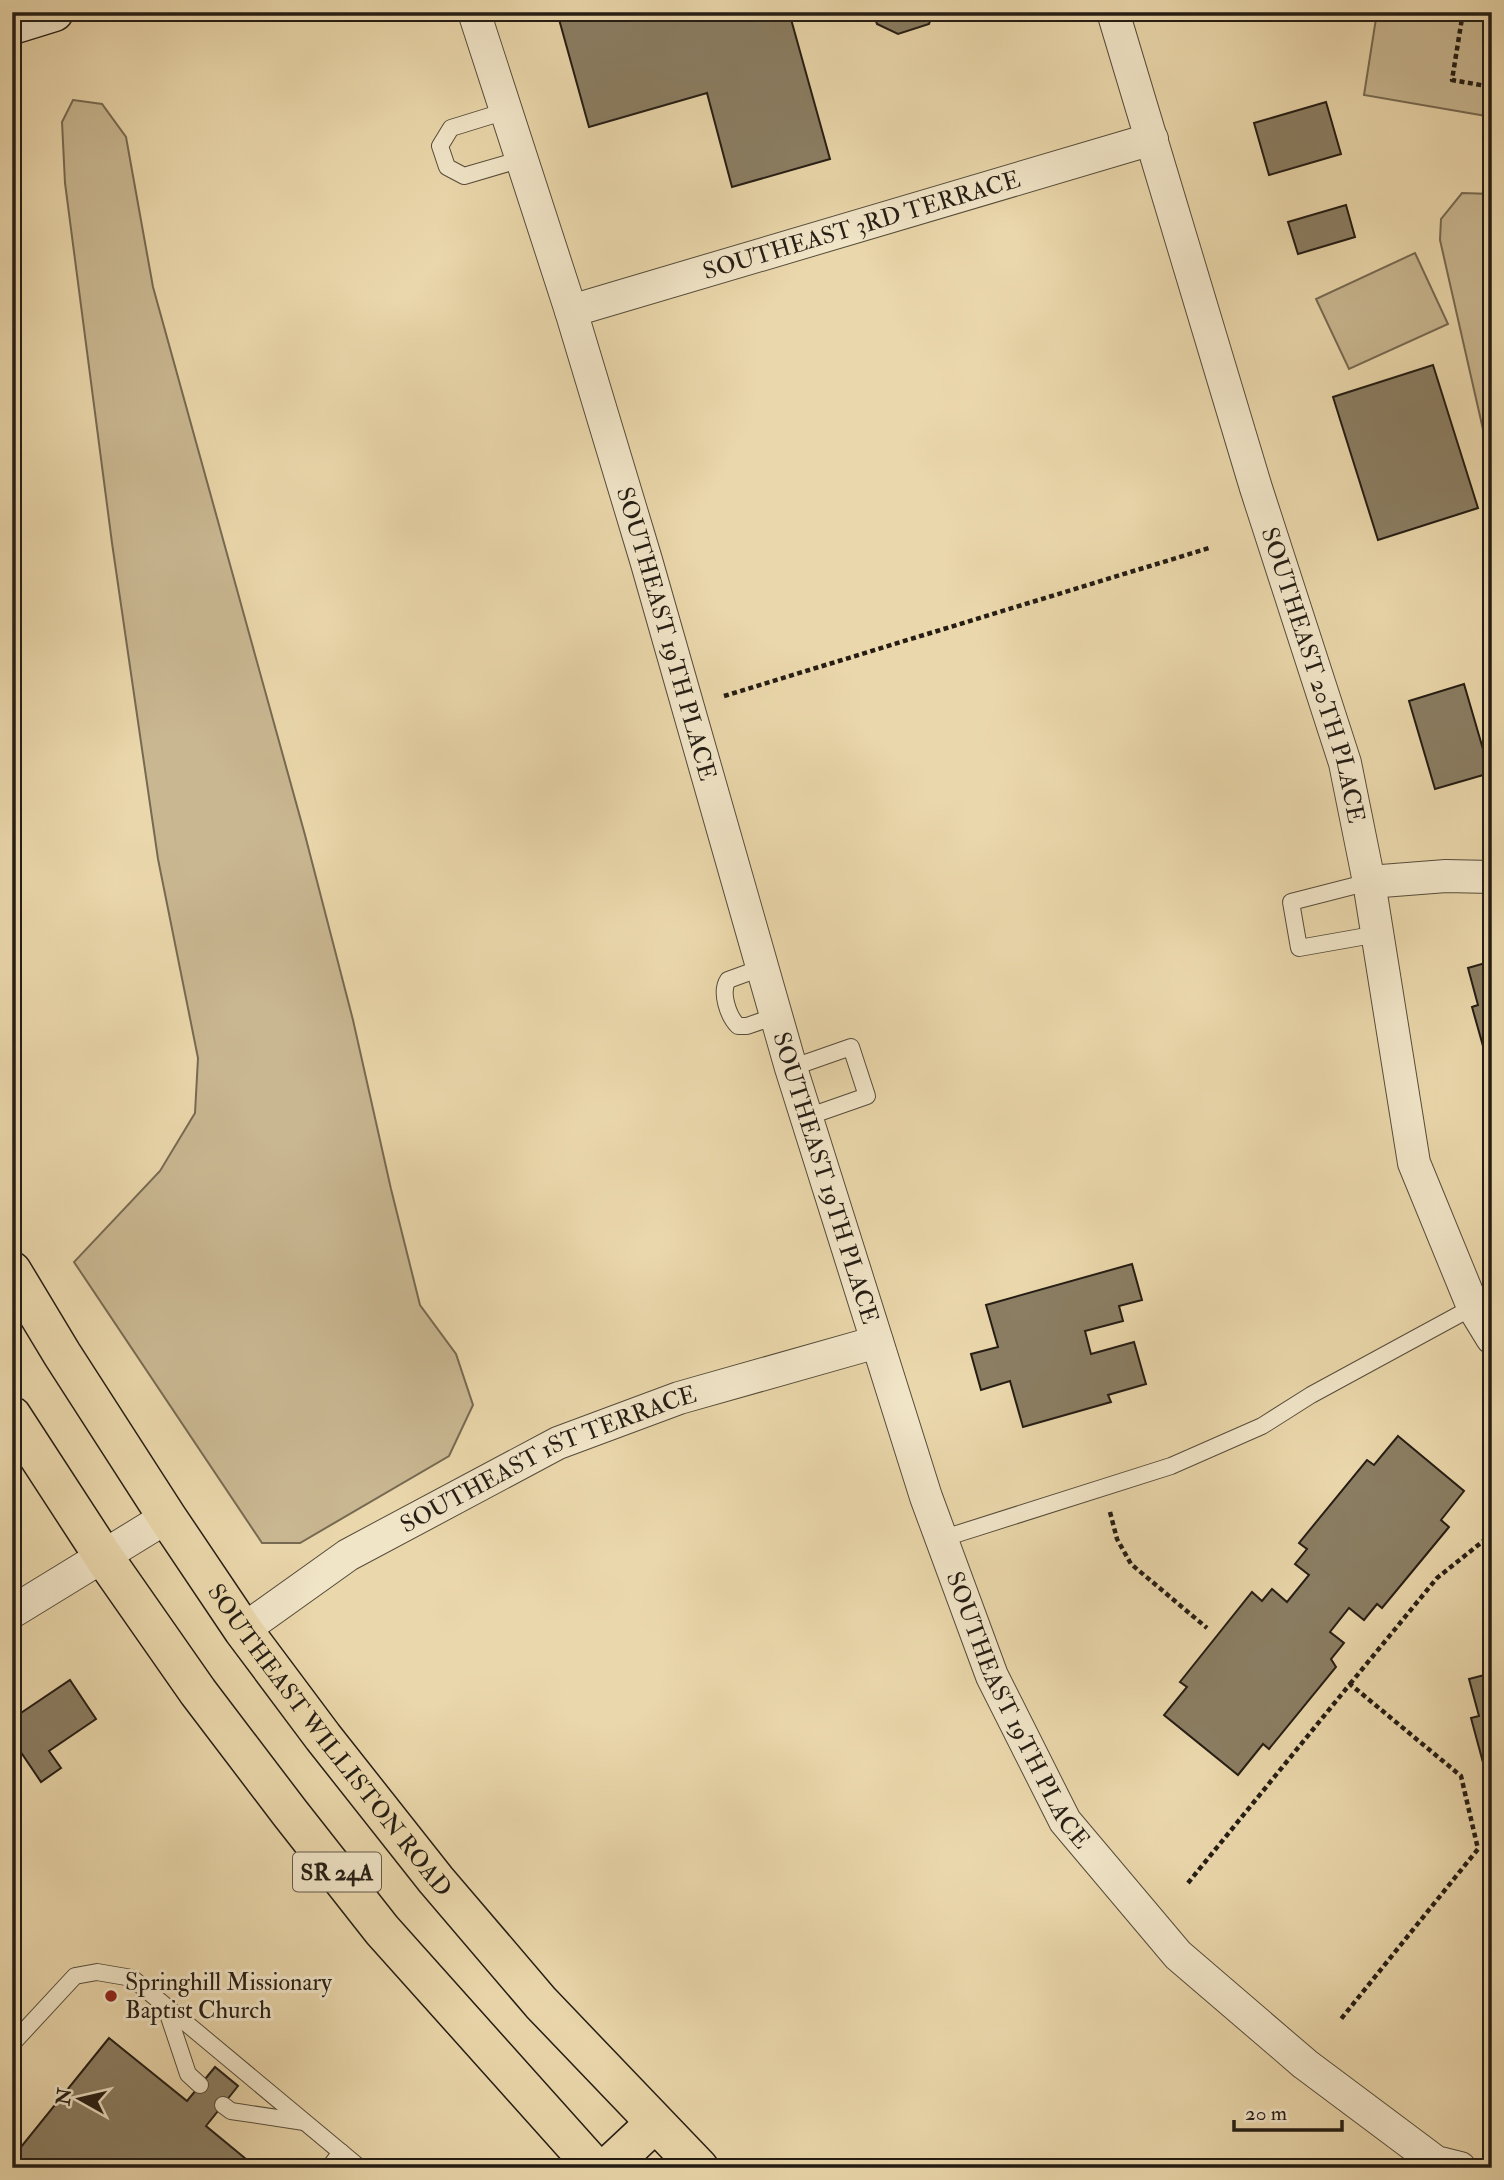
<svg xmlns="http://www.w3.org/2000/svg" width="1504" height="2180" font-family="'IM FELL Double Pica',serif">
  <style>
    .green { fill: #c9b791; stroke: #776a52; stroke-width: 2 }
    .building { fill: #8b7e63; stroke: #251d14; stroke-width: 2 }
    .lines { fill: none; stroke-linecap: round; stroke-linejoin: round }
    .lane-casing { stroke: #564c3a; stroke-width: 18 }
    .street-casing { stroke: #564c3a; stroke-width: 34 }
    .secondary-casing { stroke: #251d14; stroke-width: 41 }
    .highway-casing { stroke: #251d14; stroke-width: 41 }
    .path { stroke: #251d14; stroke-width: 4.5; stroke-dasharray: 5 3.5; stroke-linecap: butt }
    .lane { stroke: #f1e5c8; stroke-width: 16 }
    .street { stroke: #f1e5c8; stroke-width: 32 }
    .secondary { stroke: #f1e5c8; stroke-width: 38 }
    .highway { stroke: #ead7ab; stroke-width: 38 }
    .poi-dot { fill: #8f2418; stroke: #f1e5c8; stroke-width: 2.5 }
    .labels { text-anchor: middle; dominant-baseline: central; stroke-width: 6; stroke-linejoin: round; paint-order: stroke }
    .shield { fill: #f1e5c8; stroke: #62594a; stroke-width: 2 }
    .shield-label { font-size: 23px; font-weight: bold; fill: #251d14 }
    .street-label { font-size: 24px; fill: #251d14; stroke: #f1e5c8 }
    .poi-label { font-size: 24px; fill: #251d14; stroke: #f1e5c8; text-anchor: start }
  </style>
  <rect width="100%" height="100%" fill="#ead7ab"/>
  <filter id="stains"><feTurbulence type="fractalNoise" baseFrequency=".00286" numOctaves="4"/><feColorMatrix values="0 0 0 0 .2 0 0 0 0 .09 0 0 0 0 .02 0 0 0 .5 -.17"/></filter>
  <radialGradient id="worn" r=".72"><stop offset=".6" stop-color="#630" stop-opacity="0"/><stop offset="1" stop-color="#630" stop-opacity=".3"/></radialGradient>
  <g class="green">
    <polygon points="1377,12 1492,12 1492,117 1364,95"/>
    <polygon points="73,100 102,104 126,137 153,287 305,835 353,1020 391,1189 420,1305 456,1354 473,1405 449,1456 300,1543 262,1543 74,1262 160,1171 195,1113 198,1058 158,859 112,543 65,183 62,122"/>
    <polygon points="1462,193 1492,194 1492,469 1440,240 1441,219"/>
    <polygon points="1415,253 1448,324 1349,369 1316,299"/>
  </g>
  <g class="building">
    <polygon points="557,12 789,12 830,159 732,187 707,93 589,127"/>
    <polygon points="873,12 933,12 929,24 898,34 877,24"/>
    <polygon points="1326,102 1341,154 1269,175 1254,123"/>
    <polygon points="1346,205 1355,237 1298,254 1288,222"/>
    <polygon points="1433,365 1478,508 1378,540 1333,397"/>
    <polygon points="1464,684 1490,773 1435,789 1409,701"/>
    <polygon points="1492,961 1492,1078 1472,1007 1478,1005 1468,968"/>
    <polygon points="1132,1264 1142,1300 1119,1306 1123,1321 1085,1331 1091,1354 1134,1342 1146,1384 1108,1395 1111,1402 1023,1427 1010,1381 981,1390 971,1354 998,1347 986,1305"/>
    <polygon points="1398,1436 1464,1491 1441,1520 1449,1527 1382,1608 1377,1604 1364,1620 1349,1608 1330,1632 1344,1643 1331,1659 1336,1667 1269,1749 1263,1744 1238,1775 1164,1715 1187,1687 1180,1682 1252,1592 1262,1601 1272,1589 1287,1602 1309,1575 1295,1564 1307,1549 1299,1543 1367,1460 1374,1465"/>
    <polygon points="1492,1673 1492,1796 1471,1718 1479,1716 1469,1679"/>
    <polygon points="70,1680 96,1719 49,1751 61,1768 41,1782 12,1739 12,1719"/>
    <polygon points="109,2038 187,2101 215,2067 238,2086 206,2126 257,2168 12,2168 12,2158"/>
  </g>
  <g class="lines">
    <g class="lane-casing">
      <g id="lane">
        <polyline points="506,111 451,128 440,146 447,167 464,176 522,159"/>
        <polyline points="1369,882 1291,902 1299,948 1378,934"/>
        <path d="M761,968L728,980C720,992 728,1016 738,1026H747L776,1016"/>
        <polyline points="791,1068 851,1047 867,1096 807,1117"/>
        <polyline points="941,1539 1171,1466 1262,1426 1311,1395 1473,1307"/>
        <polyline points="166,2008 188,2074 200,2085"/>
        <polyline points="12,2044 75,1976 97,1972 132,1978 360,2168"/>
        <polyline points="223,2105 231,2111 304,2122"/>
        <polyline points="329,2168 341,2152"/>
      </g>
    </g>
    <g class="street-casing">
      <g id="street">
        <path id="s1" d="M474,12L571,311L646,560L791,1068L926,1497L992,1676L1065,1821L1178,1955L1305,2064L1436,2162L1460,2168"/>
        <path id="s2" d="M1113,12L1256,488L1345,763L1369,882L1414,1163L1473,1307L1492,1338"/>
        <path id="s3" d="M571,311L1152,139"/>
        <polyline points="1369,882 1446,876 1492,877"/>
        <polyline points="12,1612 167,1517"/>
        <path id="s4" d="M243,1630L348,1555L558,1443L679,1398L877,1342"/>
      </g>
    </g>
    <g class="secondary-casing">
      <polyline id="secondary" points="12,25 54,12"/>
    </g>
    <g class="highway-casing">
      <g id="highway">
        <path id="s5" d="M12,1271L62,1354L167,1517L243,1630L323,1737L436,1880L541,2003L699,2168"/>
        <polyline points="12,1416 103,1556 198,1692 290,1813 382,1930 595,2168"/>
        <polyline points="607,2168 655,2123"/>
      </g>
    </g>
    <g class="path">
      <polyline points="1463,12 1452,80 1492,87"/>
      <polyline points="724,696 1209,548"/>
      <polyline points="1110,1512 1117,1539 1131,1564 1207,1628"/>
      <polyline points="1350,1684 1437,1578 1492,1534"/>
      <polyline points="1188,1883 1350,1684 1461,1776 1478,1849 1341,2019"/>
    </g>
    <use href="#lane" class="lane"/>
    <use href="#street" class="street"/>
    <use href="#secondary" class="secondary"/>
    <use href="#highway" class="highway"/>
  </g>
  <circle class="poi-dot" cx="111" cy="1996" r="7"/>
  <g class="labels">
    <rect class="shield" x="293" y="1852.5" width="88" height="39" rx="5"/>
    <g class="shield-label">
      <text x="337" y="1872">SR 24A</text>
    </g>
    <g class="street-label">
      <text stroke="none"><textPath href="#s3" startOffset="303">SOUTHEAST 3RD TERRACE</textPath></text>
      <text stroke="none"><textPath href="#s1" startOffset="651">SOUTHEAST 19TH PLACE</textPath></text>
      <text stroke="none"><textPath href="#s2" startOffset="693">SOUTHEAST 20TH PLACE</textPath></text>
      <text stroke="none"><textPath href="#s1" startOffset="1218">SOUTHEAST 19TH PLACE</textPath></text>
      <text stroke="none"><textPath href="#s4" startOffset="352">SOUTHEAST 1ST TERRACE</textPath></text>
      <text stroke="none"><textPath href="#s1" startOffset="1785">SOUTHEAST 19TH PLACE</textPath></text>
      <text stroke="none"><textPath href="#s5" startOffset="567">SOUTHEAST WILLISTON ROAD</textPath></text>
    </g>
    <g class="poi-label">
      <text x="125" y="1982">Springhill Missionary<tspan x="125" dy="28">Baptist Church</tspan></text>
    </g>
  </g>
  <rect width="1504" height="2180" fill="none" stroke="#ead7ab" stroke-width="42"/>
  <rect x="14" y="14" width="1476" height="2152" fill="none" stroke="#251d14" stroke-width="3.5"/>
  <rect x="21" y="21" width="1462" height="2138" fill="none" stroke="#251d14" stroke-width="2"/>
  <g transform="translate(80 2099) rotate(278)" stroke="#f1e5c8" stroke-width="5" paint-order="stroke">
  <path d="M0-5L12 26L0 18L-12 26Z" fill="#251d14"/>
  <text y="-10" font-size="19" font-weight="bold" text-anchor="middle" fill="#251d14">N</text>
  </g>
  <path d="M1234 2120v10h108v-10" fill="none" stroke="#251d14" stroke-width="3.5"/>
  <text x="1245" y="2120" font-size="21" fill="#251d14" stroke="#f1e5c8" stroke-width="5" paint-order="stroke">20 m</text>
  <rect width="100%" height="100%" filter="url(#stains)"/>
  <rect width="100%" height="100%" fill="url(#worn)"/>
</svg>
